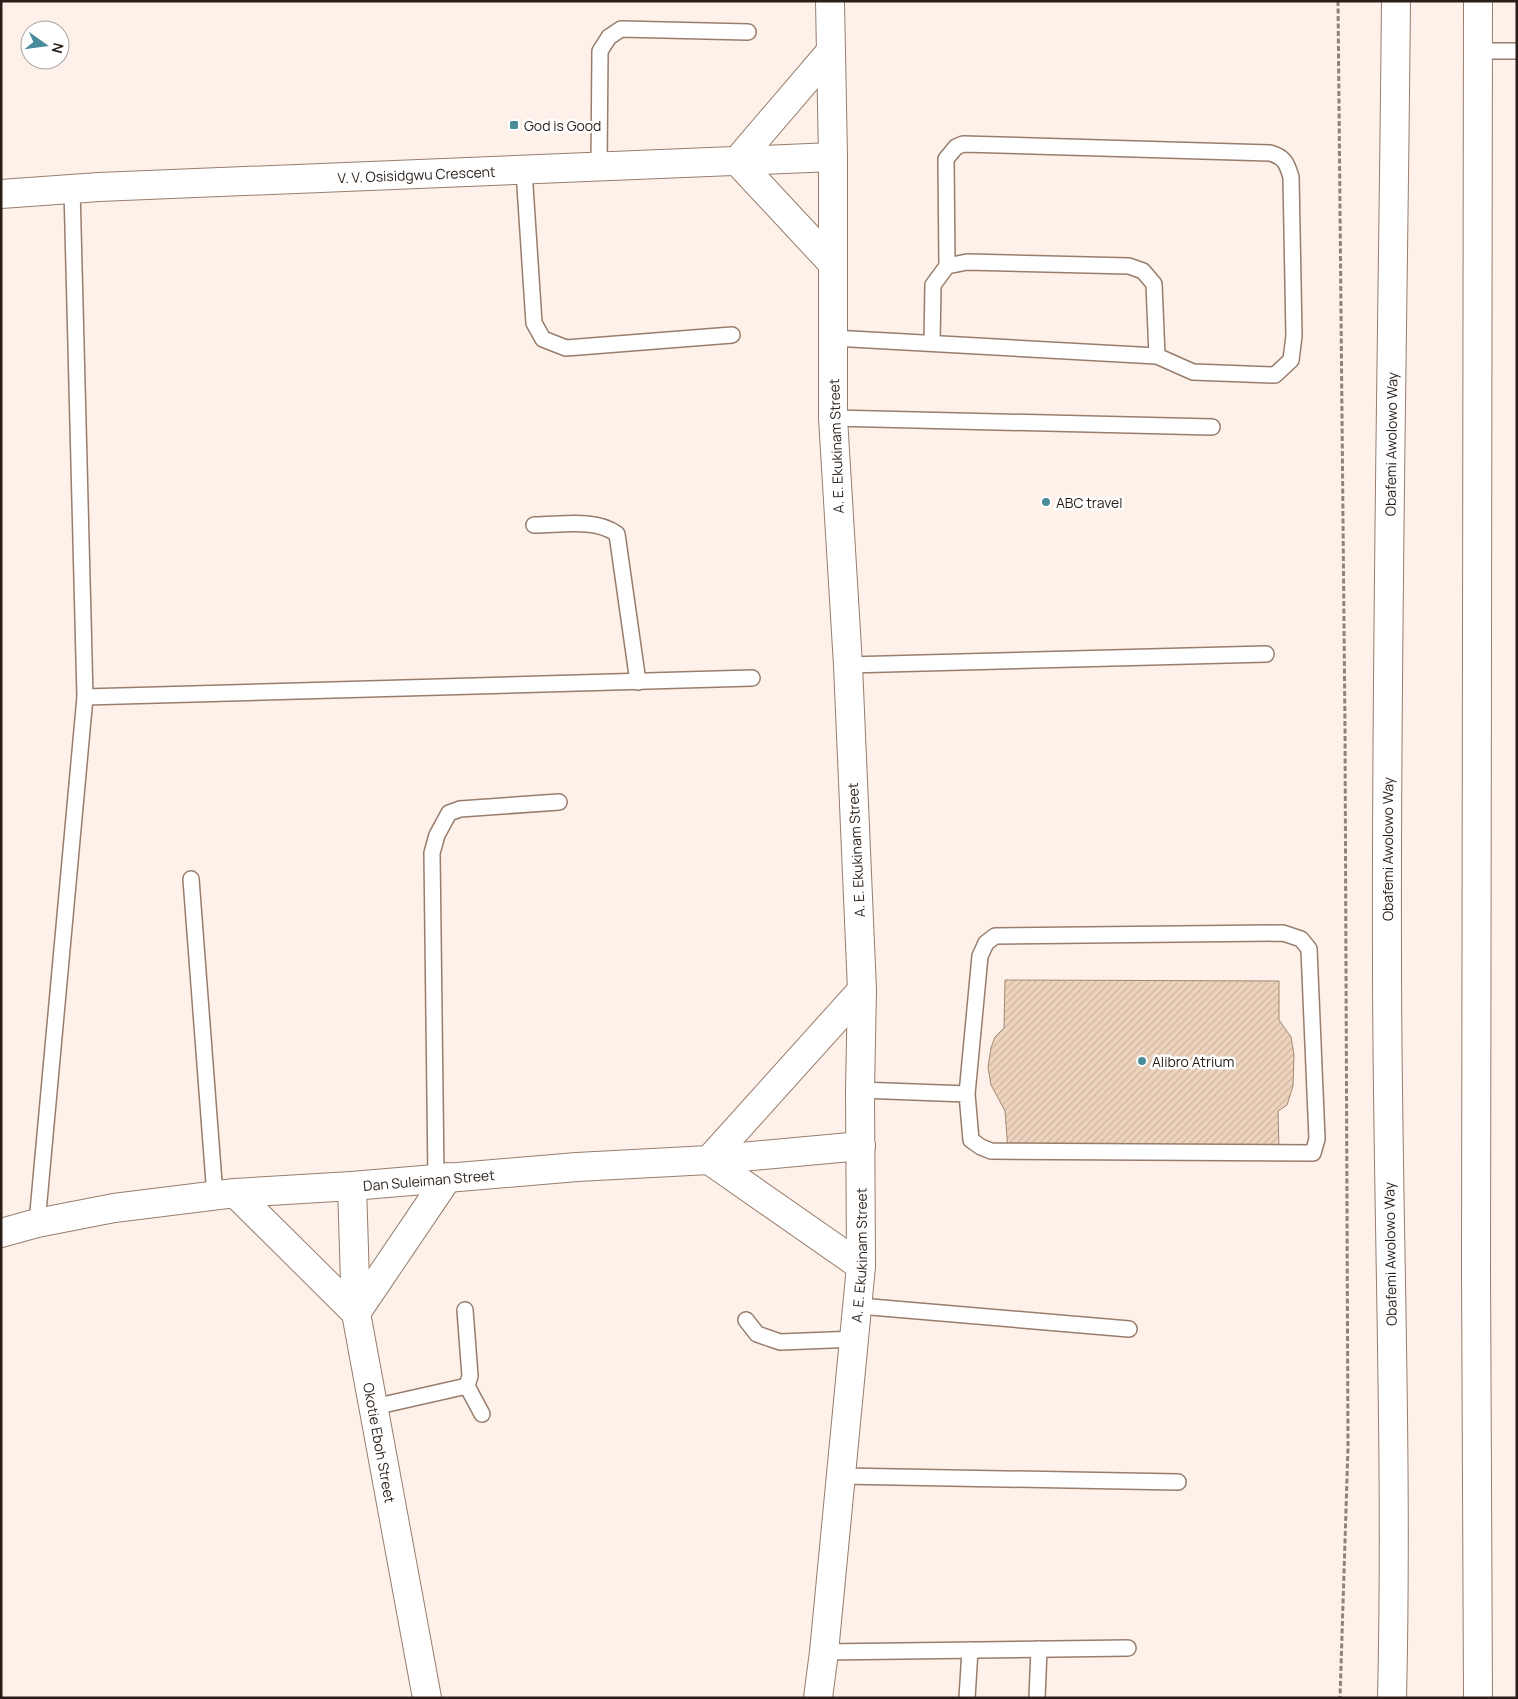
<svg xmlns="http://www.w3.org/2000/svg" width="1518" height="1699" font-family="Manrope,sans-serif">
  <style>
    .building { fill: url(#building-hatch); stroke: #a28975 }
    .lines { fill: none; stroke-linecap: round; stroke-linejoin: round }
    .lane-casing { stroke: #987d6c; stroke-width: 18 }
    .street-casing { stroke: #987d6c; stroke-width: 30 }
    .secondary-casing { stroke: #987d6c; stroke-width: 30 }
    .path { stroke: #8f847c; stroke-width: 3; stroke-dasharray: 5 2.5; stroke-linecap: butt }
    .lane { stroke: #fff; stroke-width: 15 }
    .street { stroke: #fff; stroke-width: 28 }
    .secondary { stroke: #fff; stroke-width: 28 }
    .poi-dot { fill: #488b9b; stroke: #fff; stroke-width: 2 }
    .labels { text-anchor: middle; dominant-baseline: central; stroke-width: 5; stroke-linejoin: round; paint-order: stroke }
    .poi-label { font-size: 14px; fill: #291e17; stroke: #fff; text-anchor: start }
    .street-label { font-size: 14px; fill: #291e17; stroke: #fff }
  </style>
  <defs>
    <pattern id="building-hatch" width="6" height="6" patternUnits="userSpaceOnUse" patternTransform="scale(1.25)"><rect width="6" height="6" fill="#eed3bd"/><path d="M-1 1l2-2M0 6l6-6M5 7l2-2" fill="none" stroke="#ccb5a2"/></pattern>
  </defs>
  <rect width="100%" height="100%" fill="#fdf1e9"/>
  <polygon class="building" points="1005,980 1279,981 1279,1020 1291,1037 1294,1055 1293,1086 1287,1105 1278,1111 1279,1148 1008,1151 1005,1111 991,1085 988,1067 991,1048 995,1037 1004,1028"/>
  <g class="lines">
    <g class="lane-casing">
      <g id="lane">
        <polyline points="1477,51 1517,51"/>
        <polyline points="599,167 600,51 609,37 621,29 748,32"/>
        <polyline points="524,171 534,323 543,339 566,348 732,335"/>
        <path d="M833,338L1157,356L1193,372L1275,375L1291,360L1294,336L1291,177C1287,164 1285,157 1270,153L963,144L956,147L946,159L947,266"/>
        <polyline points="932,343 933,285 947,266 967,262 1129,266 1143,271 1154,284 1157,356"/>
        <polyline points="833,418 1212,427"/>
        <path d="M534,525C561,525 595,518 617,534L638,682"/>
        <polyline points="848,665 1266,654"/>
        <polyline points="85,697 752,678"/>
        <polyline points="191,879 215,1196"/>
        <polyline points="860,1090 967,1094 971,1140 981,1147 991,1151 1313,1153 1317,1139 1309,949 1301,939 1283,933 995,936 986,943 980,956 967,1094"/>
        <polyline points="436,1178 432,853 437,835 449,813 460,809 559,802"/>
        <polyline points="37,1223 85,697 72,189"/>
        <polyline points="859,1306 1129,1329"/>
        <polyline points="746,1320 757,1334 780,1342 856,1339"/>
        <polyline points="467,1386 482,1414"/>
        <polyline points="374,1407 467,1386 470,1376 465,1310"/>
        <polyline points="842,1476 1178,1482"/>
        <polyline points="824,1652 1128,1648"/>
        <polyline points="967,1698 970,1650"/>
        <polyline points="1037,1698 1039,1649"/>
      </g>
    </g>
    <g class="street-casing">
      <g id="street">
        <polyline points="831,51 737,161 833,264"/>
        <path id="s1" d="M1,194L99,187L833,157"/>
        <path id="s2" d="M352,1186L356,1313L427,1698"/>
        <polyline points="235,1193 356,1313 448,1177"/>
        <path id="s3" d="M1,1233L37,1223L114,1208L235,1193L352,1186L577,1167L709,1160L861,1146"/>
        <polyline points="861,1266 709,1160 862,990"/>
        <path id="s4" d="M818,1698L824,1652L861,1266L860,1090L862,990L848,665L833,418V157L830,1"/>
      </g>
    </g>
    <g class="secondary-casing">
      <g id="secondary">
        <polyline points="1478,1 1476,1269 1478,1698"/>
        <path id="s5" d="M1392,1698C1398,1451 1387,1203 1387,956C1386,638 1393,319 1396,1"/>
      </g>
    </g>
    <polyline class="path" points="1338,1 1345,728 1348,1447 1340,1698"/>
    <use href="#lane" class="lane"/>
    <use href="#street" class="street"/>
    <use href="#secondary" class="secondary"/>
  </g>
  <g class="poi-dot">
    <rect x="509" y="120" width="10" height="10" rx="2.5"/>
    <circle cx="1046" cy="502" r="5"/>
    <circle cx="1142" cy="1061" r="5"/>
  </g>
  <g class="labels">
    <g class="poi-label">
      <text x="524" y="125">God is Good</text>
      <text x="1056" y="502">ABC travel</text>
      <text x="1152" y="1061">Alibro Atrium</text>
    </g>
    <g class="street-label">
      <text stroke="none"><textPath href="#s1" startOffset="416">V. V. Osisidgwu Crescent</textPath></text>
      <text stroke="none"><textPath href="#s5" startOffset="1254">Obafemi Awolowo Way</textPath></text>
      <text transform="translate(836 446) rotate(-92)">A. E. Ekukinam Street</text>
      <text transform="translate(856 850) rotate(-93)">A. E. Ekukinam Street</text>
      <text stroke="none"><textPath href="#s5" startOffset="849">Obafemi Awolowo Way</textPath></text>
      <text stroke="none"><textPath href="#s3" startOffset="432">Dan Suleiman Street</textPath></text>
      <text transform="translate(1390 1254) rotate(-91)">Obafemi Awolowo Way</text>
      <text stroke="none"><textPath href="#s4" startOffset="445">A. E. Ekukinam Street</textPath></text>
      <text stroke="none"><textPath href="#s2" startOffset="259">Okotie Eboh Street</textPath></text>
    </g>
  </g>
  <rect width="1518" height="1699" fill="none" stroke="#291e17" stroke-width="5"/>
  <g transform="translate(45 45) rotate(104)"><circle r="24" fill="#ffffff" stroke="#a9a5a2"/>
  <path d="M0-4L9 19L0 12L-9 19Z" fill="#488b9b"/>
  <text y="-8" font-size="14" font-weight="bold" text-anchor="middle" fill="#291e17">N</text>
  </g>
</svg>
